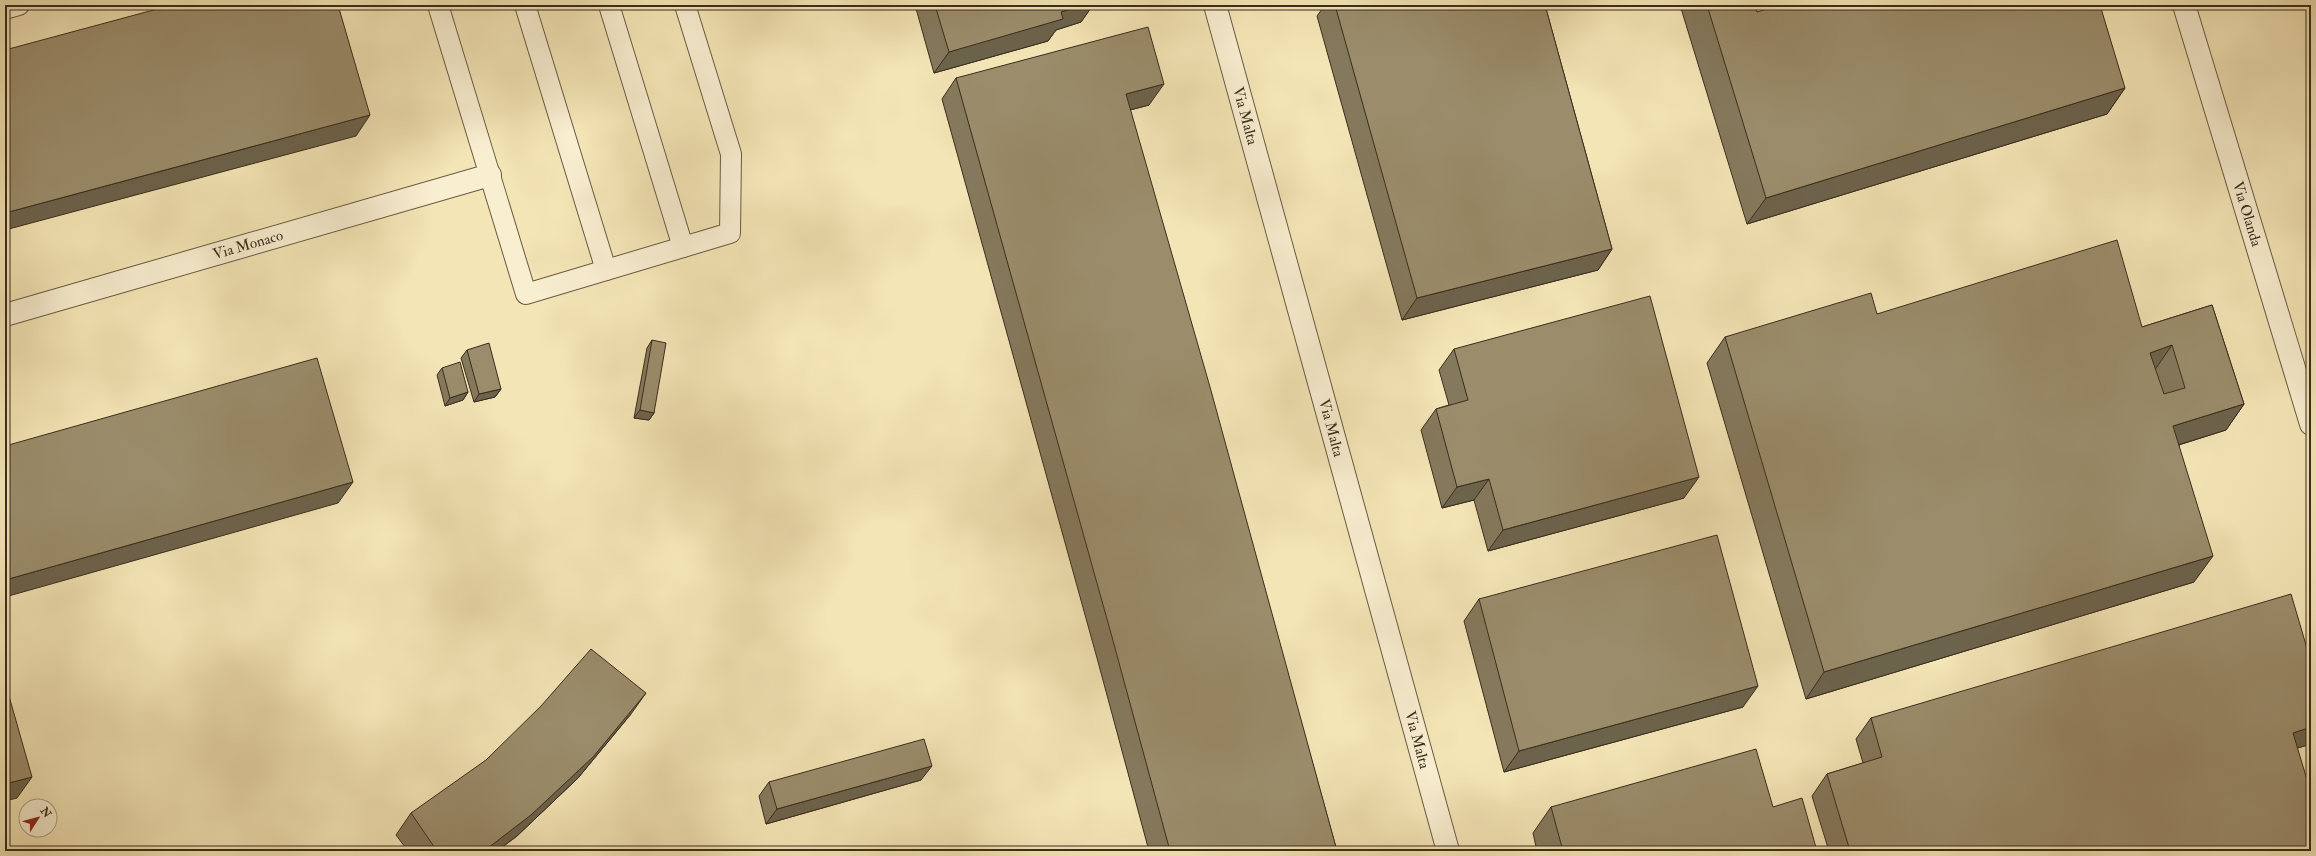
<svg xmlns="http://www.w3.org/2000/svg" width="2316" height="856" font-family="'IM FELL Double Pica',serif">
  <style>
    .lines { fill: none; stroke-linecap: round; stroke-linejoin: round }
    .service-casing { stroke: #685b42; stroke-width: 22 }
    .minor-casing { stroke: #685b42; stroke-width: 24 }
    .service { stroke: #f8eed0; stroke-width: 20 }
    .minor { stroke: #f8eed0; stroke-width: 22 }
    .wall { fill: #85795d; stroke: #3a2d1c }
    .shaded-wall { fill: #6c634c; stroke: #3a2d1c }
    .building { fill: #9b8d6c; stroke: #3a2d1c; fill-rule: evenodd }
    .labels { text-anchor: middle; dominant-baseline: central; stroke-width: 3; stroke-linejoin: round; paint-order: stroke }
    .street-label { font-size: 15px; fill: #3a2d1c; stroke: #f8eed0 }
  </style>
  <rect width="100%" height="100%" fill="#f4e5b6"/>
  <filter id="stains"><feTurbulence type="fractalNoise" baseFrequency=".005" numOctaves="4"/><feColorMatrix values="0 0 0 0 .2 0 0 0 0 .09 0 0 0 0 .02 0 0 0 .5 -.17"/></filter>
  <radialGradient id="worn" r=".72"><stop offset=".6" stop-color="#630" stop-opacity="0"/><stop offset="1" stop-color="#630" stop-opacity=".3"/></radialGradient>
  <g class="lines">
    <g class="service-casing">
      <g id="service">
        <polyline points="438,5 526,294 730,233 731,154 685,5"/>
        <polyline points="525,5 606,270"/>
        <polyline points="609,5 683,247"/>
        <polyline points="5,9 19,5"/>
      </g>
    </g>
    <g class="minor-casing">
      <g id="minor">
        <polyline points="1215,5 1448,851"/>
        <polyline points="2184,5 2311,424"/>
        <polyline points="5,315 490,175"/>
      </g>
    </g>
    <use href="#service" class="service"/>
    <use href="#minor" class="minor"/>
  </g>
  <g class="wall">
    <polygon points="915,5 1093,5 1081,22 1056,30 1048,41 934,73"/>
    <polygon points="1325,5 1545,5 1612,249 1598,270 1402,320 1317,16"/>
    <polygon points="1680,5 1755,5 1757,12 2125,88 2107,114 1747,224"/>
    <polygon points="956,78 1149,105 1130,110 1337,851 1149,851 1097,658 942,99"/>
    <polygon points="2212,305 2244,404 2226,430 2179,445 2194,582 1806,699 1707,363 1725,337 1877,314 2142,327"/>
    <polygon points="652,340 654,413 649,420 634,418 647,348"/>
    <polygon points="1454,349 1684,498 1488,551 1474,500 1442,508 1421,430 1436,409 1449,405 1439,370"/>
    <polygon points="467,350 501,389 495,397 474,402 461,358"/>
    <polygon points="442,368 468,392 463,400 445,406 437,375"/>
    <polygon points="1479,599 1743,707 1504,772 1464,621"/>
    <polygon points="2311,662 2311,744 2297,748 2311,851 1829,851 1812,796 1827,774 1863,763 1856,739 1871,718"/>
    <polygon points="631,714 578,778 517,836 497,851 408,851 396,835 411,813"/>
    <polygon points="921,780 766,824 759,796 769,782"/>
    <polygon points="1551,807 1773,807 1817,851 1537,851 1533,833"/>
  </g>
  <g class="shaded-wall">
    <polygon points="1083,5 1093,5 1081,22 1056,30 1048,41 934,73 949,52 1061,12"/>
    <polygon points="1164,84 1149,105 1111,115 1126,94"/>
    <polygon points="2125,88 2107,114 1747,224 1766,198"/>
    <polygon points="370,115 356,136 5,230 5,213"/>
    <polygon points="1612,249 1598,270 1402,320 1417,298"/>
    <polygon points="2172,345 2154,371 2150,353"/>
    <polygon points="501,389 495,397 474,402 479,394"/>
    <polygon points="468,392 463,400 445,406 450,398"/>
    <polygon points="2244,404 2226,430 2155,452 2173,426"/>
    <polygon points="640,410 654,413 649,420 634,418"/>
    <polygon points="1699,477 1684,498 1488,551 1503,530"/>
    <polygon points="1489,479 1474,500 1442,508 1457,487"/>
    <polygon points="353,482 338,503 5,597 5,580"/>
    <polygon points="2213,556 2194,582 1806,699 1824,672"/>
    <polygon points="1758,686 1743,707 1504,772 1519,751"/>
    <polygon points="646,693 631,714 578,778 517,836 497,851 484,851"/>
    <polygon points="2311,727 2311,744 2278,754 2293,733"/>
    <polygon points="932,766 921,780 766,824 777,809"/>
    <polygon points="32,777 17,798 5,801 5,784"/>
    <polygon points="8,811 5,816 5,812"/>
  </g>
  <g class="building">
    <polygon points="172,5 338,5 370,115 5,213 5,50"/>
    <polygon points="935,5 1083,5 1061,12 1063,19 949,52"/>
    <polygon points="1335,5 1545,5 1612,249 1417,298"/>
    <polygon points="1707,5 1755,5 1757,12 1780,5 2100,5 2125,88 1766,198"/>
    <polygon points="1148,27 1164,84 1126,94 1210,387 1337,851 1170,851 1112,637 956,78"/>
    <path d="M2117,240L2142,327L2212,305L2244,404L2173,426L2213,556L1824,672L1725,337L1871,293L1877,314ZM2172,345L2185,388L2164,394L2150,353Z"/>
    <polygon points="1650,296 1699,477 1503,530 1489,479 1457,487 1436,409 1468,400 1454,349"/>
    <polygon points="652,340 666,343 654,413 640,410"/>
    <polygon points="489,343 501,389 479,394 467,350"/>
    <polygon points="317,358 353,482 5,580 5,446"/>
    <polygon points="460,362 468,392 450,398 442,368"/>
    <polygon points="1717,535 1758,686 1519,751 1479,599"/>
    <polygon points="2291,594 2311,662 2311,727 2293,733 2311,793 2311,851 1850,851 1827,774 1882,757 1871,718"/>
    <polygon points="591,649 646,693 593,757 531,815 484,851 437,851 411,813 486,760 541,706"/>
    <polygon points="5,682 32,777 5,784"/>
    <polygon points="924,739 932,766 777,809 769,782"/>
    <polygon points="1756,749 1773,807 1802,798 1817,851 1563,851 1551,807"/>
    <polygon points="5,799 8,811 5,812"/>
  </g>
  <g class="labels">
    <g class="street-label">
      <text transform="translate(1245 116) rotate(75)">Via Malta</text>
      <text transform="translate(2247 214) rotate(73)">Via Olanda</text>
      <text transform="translate(248 245) rotate(-16)">Via Monaco</text>
      <text transform="translate(1331 428) rotate(75)">Via Malta</text>
      <text transform="translate(1417 740) rotate(75)">Via Malta</text>
    </g>
  </g>
  <rect width="2316" height="856" fill="none" stroke="#f4e5b6" stroke-width="20"/>
  <rect x="6" y="6" width="2304" height="844" fill="none" stroke="#3a2d1c" stroke-width="2"/>
  <rect x="10" y="10" width="2296" height="836" fill="none" stroke="#3a2d1c"/>
  <g transform="translate(38 818) rotate(54)"><circle r="19" fill="#f8eed0" stroke="#aca188"/>
  <path d="M0-3L7 15L0 10L-7 15Z" fill="#8f2418"/>
  <text y="-6" font-size="11" font-weight="bold" text-anchor="middle" fill="#3a2d1c">N</text>
  </g>
  <rect width="100%" height="100%" filter="url(#stains)"/>
  <rect width="100%" height="100%" fill="url(#worn)"/>
</svg>
